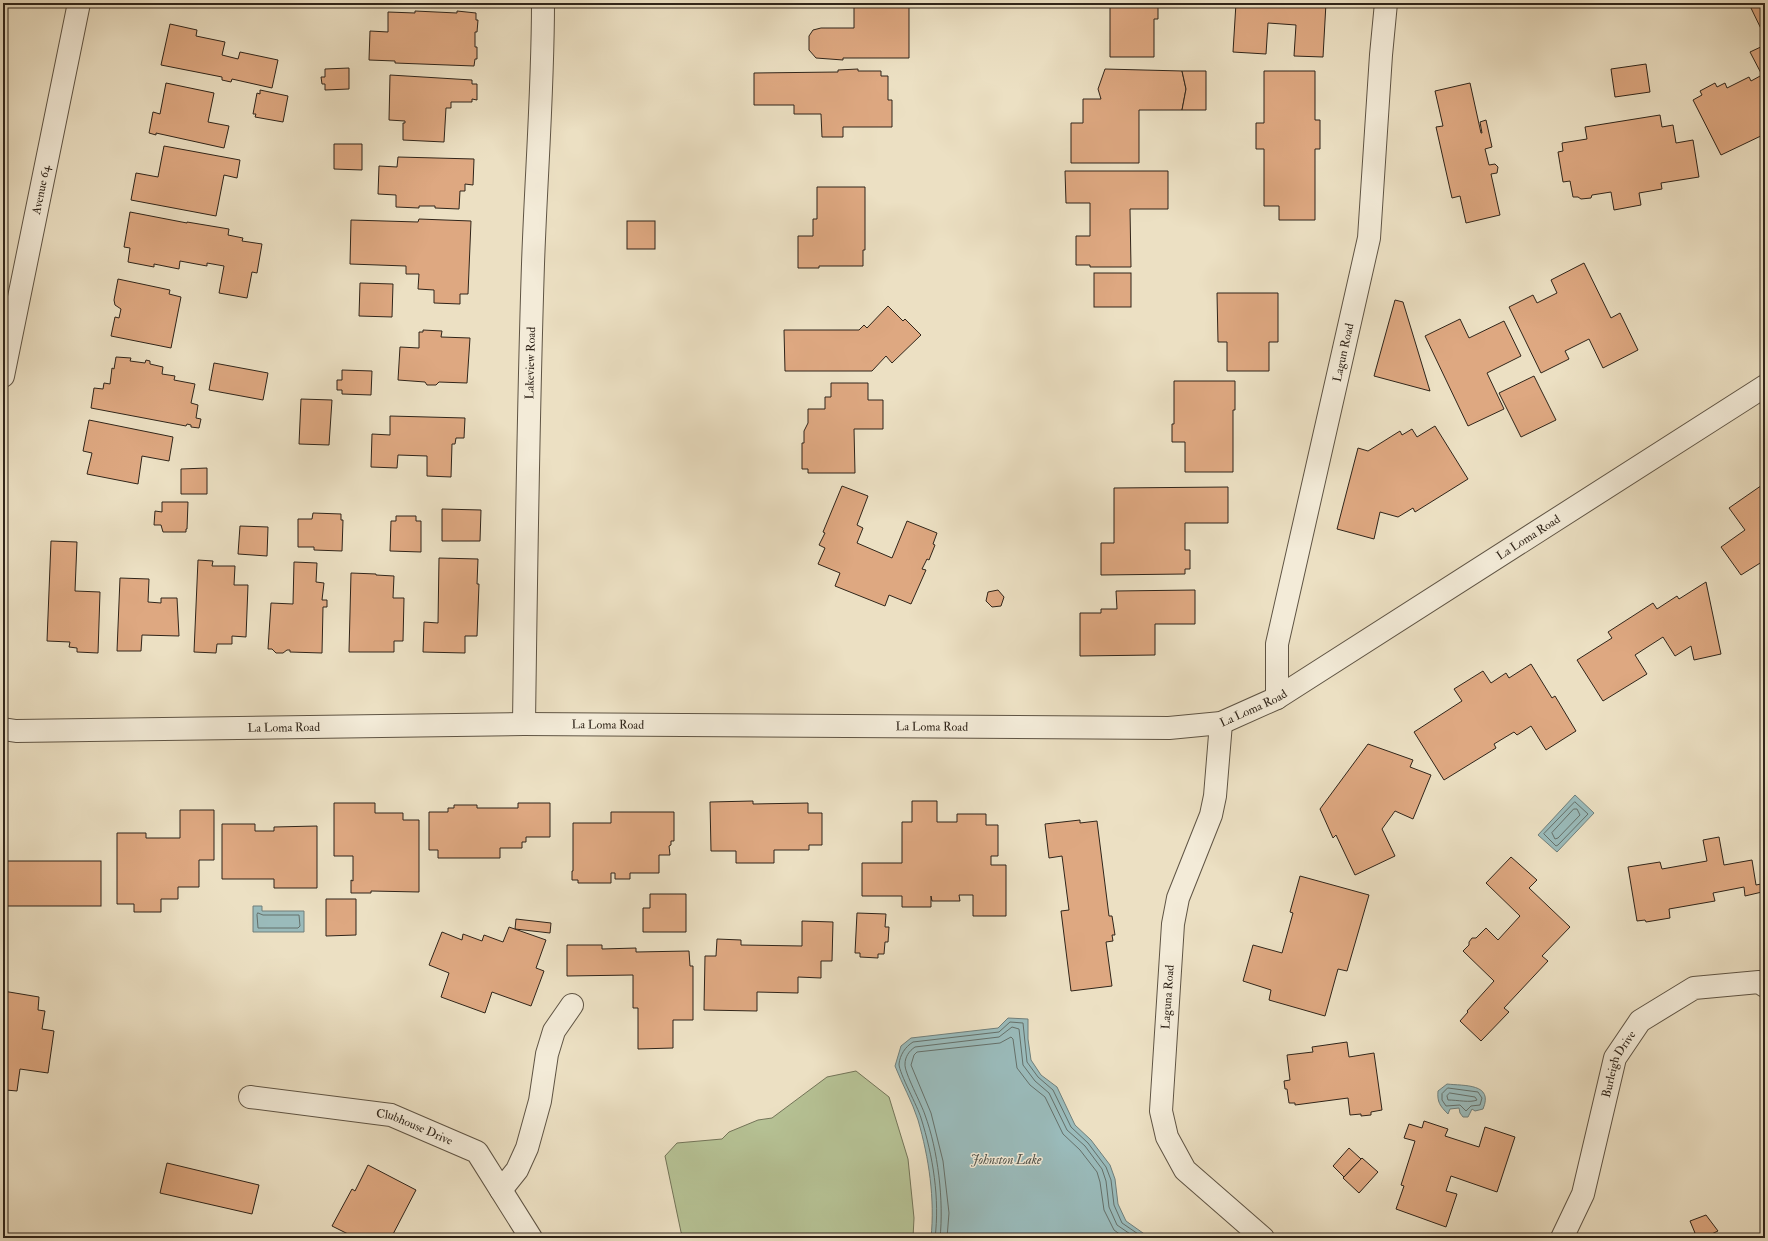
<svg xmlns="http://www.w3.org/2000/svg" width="1768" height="1241" font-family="'IM FELL Double Pica',serif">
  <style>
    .green { fill: #b6c295; stroke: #737458 }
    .water { fill: #9abbbb; stroke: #707f7b }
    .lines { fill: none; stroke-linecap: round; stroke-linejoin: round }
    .shore { stroke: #65706a; stroke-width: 1 }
    .building { fill: #dea881; stroke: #30251a }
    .minor-casing { stroke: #5f5444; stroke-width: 24 }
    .minor { stroke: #f3ebd8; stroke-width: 22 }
    .labels { text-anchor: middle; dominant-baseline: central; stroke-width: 3; stroke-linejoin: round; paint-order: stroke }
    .street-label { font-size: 12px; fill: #30251a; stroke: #f3ebd8 }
    .water-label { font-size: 13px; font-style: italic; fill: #50524a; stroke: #f3ebd8 }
  </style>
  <rect width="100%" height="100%" fill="#ece0c3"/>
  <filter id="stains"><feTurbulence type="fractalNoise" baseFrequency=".005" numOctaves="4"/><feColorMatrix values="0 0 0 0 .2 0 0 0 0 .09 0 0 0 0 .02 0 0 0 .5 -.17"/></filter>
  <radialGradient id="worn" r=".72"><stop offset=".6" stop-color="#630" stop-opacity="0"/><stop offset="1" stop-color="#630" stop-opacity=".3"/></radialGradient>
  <polygon class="green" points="856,1071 889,1097 908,1159 914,1218 913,1238 684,1238 681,1232 665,1156 677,1143 722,1139 729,1132 758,1120 772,1118 827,1077"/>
  <g class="water">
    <polygon points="1575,795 1594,813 1557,852 1538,835"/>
    <polygon points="253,906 262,906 262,911 304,911 304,932 253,932"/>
    <path d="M1008,1018L1028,1019V1039L1031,1060L1041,1075L1057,1087L1075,1125L1091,1140L1110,1165L1115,1179L1118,1204L1126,1221L1150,1238H931C935,1199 929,1158 918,1120C912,1101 902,1084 895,1066L901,1046L911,1038L998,1028Z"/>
    <path d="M1447,1084C1464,1086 1494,1083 1483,1109L1475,1111L1472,1109L1468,1117H1463L1460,1113L1459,1108L1450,1109L1448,1114C1440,1106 1437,1102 1438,1091Z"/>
  </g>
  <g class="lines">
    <g class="shore">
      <polygon points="1575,802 1588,814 1558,845 1556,846 1544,834"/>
      <polygon points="1574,809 1577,809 1580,815 1558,838 1555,839 1552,833"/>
      <polygon points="258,913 263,915 299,915 300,926 298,928 258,928 257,915"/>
      <polygon points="1448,1088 1478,1092 1482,1098 1480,1105 1471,1106 1466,1111 1460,1105 1446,1106 1442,1100 1442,1094"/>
      <path d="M1450,1093L1475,1097L1477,1100C1470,1103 1458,1100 1448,1100L1447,1096Z"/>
      <path d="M935,1238C940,1199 933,1156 921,1118C918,1107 899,1073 899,1064C900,1055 905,1047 913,1042L999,1032L1010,1022L1023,1023L1027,1062L1038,1077L1053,1090L1071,1127L1088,1143L1106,1167L1111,1180L1114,1205L1122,1223L1144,1238"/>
      <path d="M940,1238C944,1201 938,1150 925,1115C922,1105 904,1072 905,1064C905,1057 909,1051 915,1047L999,1037L1012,1027L1019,1029L1023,1065L1035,1081L1049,1093L1067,1130L1085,1146L1102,1169L1106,1181L1109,1207L1117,1225L1136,1238"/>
      <polyline points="947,1238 949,1213 943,1161 931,1113 911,1065 914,1055 917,1052 1000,1043 1011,1037 1013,1039 1017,1068 1030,1085 1045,1097 1063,1134 1080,1150 1097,1172 1100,1182 1104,1210 1114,1230 1125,1238"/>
    </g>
  </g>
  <g class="building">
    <polygon points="855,3 918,3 918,5 909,5 909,58 843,58 843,60 816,58 809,50 809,36 813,30 821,28 854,28 854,5"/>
    <polygon points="1110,3 1160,3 1158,4 1158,19 1154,19 1154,57 1110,57"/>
    <polygon points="1236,3 1326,3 1323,57 1294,56 1296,25 1268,23 1266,54 1233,52"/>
    <polygon points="1756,3 1765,3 1765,37 1750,6"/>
    <polygon points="415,11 457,13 457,11 476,13 476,20 478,20 477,32 475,32 475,47 477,47 477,59 475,59 474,66 395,63 395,61 369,60 370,31 388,32 388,12 415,13"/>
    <polygon points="170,24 197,30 196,36 225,42 222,55 238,59 240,52 278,60 272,88 232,79 231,82 222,80 222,77 161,65"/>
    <polygon points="1765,45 1765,134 1721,155 1693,100 1702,95 1700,91 1715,83 1717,87 1725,83 1727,88 1749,77 1751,81 1762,75 1750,52"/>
    <polygon points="1646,64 1650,92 1615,97 1611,69"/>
    <polygon points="349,68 349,89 325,90 325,84 322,84 321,77 325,77 325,69"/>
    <polygon points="858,69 858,71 881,71 881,76 888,76 888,100 892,100 892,127 843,127 843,137 822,137 821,114 794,114 794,105 754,105 754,73 838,72 838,70"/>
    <polygon points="1105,69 1182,71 1186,89 1182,110 1139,110 1139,163 1071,163 1071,123 1083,123 1083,99 1101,99 1098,89"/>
    <polygon points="1182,71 1206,71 1206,110 1182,110 1186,89"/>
    <polygon points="1264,71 1315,71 1315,120 1320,120 1320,149 1315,149 1315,220 1279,220 1279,206 1264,206 1264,149 1256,149 1256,123 1264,123"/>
    <polygon points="390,75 472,80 472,84 477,84 477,100 472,99 472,102 451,102 451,108 446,108 444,142 403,140 403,123 405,123 405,121 389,120"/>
    <polygon points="166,83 214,93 208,122 229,126 224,148 156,133 156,135 149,133 153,112 160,114"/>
    <polygon points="1470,83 1481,133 1482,133 1480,122 1486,120 1492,147 1485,149 1489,165 1495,164 1498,167 1497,173 1491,174 1500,215 1466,223 1460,196 1452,198 1436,127 1443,126 1435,91"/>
    <polygon points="260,90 288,96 283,122 255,117 256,114 253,114 257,93 260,94"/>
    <polygon points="1660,115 1662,127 1673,125 1676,143 1693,140 1699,177 1661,183 1662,189 1639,193 1641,205 1614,210 1611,192 1592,195 1591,198 1581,199 1578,197 1573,197 1570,181 1563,182 1558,152 1563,151 1562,143 1587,139 1585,127"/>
    <polygon points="334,144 362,144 362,170 334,169"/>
    <polygon points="164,146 240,160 237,178 224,175 216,216 131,200 136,173 158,177"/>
    <polygon points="398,157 474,159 473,185 465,184 465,191 460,191 459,209 435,208 435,206 419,206 419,208 396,207 396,195 378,194 379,166 397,167"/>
    <polygon points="1065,171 1168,171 1168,209 1130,209 1131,267 1090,267 1090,265 1076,265 1076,236 1090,236 1090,203 1066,203"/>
    <polygon points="817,187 865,187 865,250 863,250 863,266 819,266 819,268 798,268 798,236 813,236 813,219 817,219"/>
    <polygon points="130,212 187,223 187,222 229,229 228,235 243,238 242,241 262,244 257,273 252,272 247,298 219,293 224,266 207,263 207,266 180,261 179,269 154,264 154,267 128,262 130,248 124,247"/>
    <polygon points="419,219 471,221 468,294 460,294 460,304 434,303 434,290 418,289 419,274 406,274 406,266 350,264 351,220 418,222"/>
    <rect x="627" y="221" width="28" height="28"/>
    <polygon points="1584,263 1611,318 1620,313 1638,350 1603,368 1589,339 1565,351 1569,359 1541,373 1509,307 1533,295 1537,303 1557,293 1551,280"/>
    <rect x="1094" y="273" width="37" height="34"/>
    <polygon points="118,279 170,290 169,294 181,297 171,348 111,336 115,317 119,318 121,309 115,305 114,300"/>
    <polygon points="360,283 393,284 392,317 359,316"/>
    <polygon points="1217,293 1278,293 1278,342 1269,342 1269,371 1227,371 1227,342 1218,342"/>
    <polygon points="1395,300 1403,302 1430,391 1374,376"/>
    <polygon points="888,306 903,321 905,319 921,335 892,363 886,356 872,371 785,371 784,330 859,330 864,325 867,328"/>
    <polygon points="1460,319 1469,338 1504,321 1521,356 1487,373 1504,409 1468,426 1425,336"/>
    <polygon points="423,330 442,331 441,337 470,338 467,383 439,382 436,385 427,385 425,382 398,380 400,347 419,348 419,332 423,332"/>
    <polygon points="116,357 131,358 130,361 145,363 146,360 150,361 150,364 163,367 162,374 175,376 174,380 195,384 191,403 198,405 196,418 201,419 199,428 191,427 191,425 187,424 186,426 91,408 94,388 103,389 104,383 110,384 112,368 114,369"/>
    <polygon points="214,363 268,373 263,400 209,390"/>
    <polygon points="342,370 372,371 371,395 342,394 342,390 337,390 337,380 342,380"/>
    <polygon points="1534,376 1556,420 1521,437 1499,393"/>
    <polygon points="1174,381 1235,381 1235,410 1233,410 1233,472 1185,472 1185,442 1172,442 1172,424 1174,424"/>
    <polygon points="831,383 868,383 868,400 883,400 883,429 854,429 855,473 808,473 808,469 802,469 802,443 804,443 804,431 808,423 808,409 825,409 825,397 831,397"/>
    <polygon points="301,399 332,400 329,445 299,444"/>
    <polygon points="390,416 465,418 464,438 456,438 455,444 452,444 451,477 427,476 427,456 398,455 397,468 371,467 372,434 390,435"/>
    <polygon points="89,420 173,437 169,461 142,456 138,484 87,474 92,453 83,451"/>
    <polygon points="1435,426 1468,479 1415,512 1413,508 1398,517 1380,512 1374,539 1337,529 1358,448 1368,451 1400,431 1402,435 1412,429 1417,437"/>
    <polygon points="207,468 207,494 181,494 181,469"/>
    <polygon points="1765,483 1765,560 1741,575 1721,547 1745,530 1729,508"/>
    <polygon points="842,486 868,496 857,525 863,528 857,543 892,558 907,521 937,533 933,544 935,545 929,560 927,559 922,569 926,570 911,604 889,595 885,606 835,586 840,573 818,564 825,548 819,545 825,533 823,532"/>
    <polygon points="1228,487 1228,523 1185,523 1185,550 1190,550 1190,569 1185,569 1185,574 1101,575 1101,543 1114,543 1114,488"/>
    <polygon points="162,502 188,502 187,529 186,529 186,532 163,532 161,525 154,525 155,511 162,512"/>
    <polygon points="442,509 481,510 480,541 442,541"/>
    <polygon points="313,513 341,514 341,520 343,520 342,551 314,550 314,547 298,547 298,519 312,519"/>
    <polygon points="396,516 416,516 416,521 421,521 421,552 390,551 391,521 396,521"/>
    <polygon points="240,526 268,527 267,556 238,554"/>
    <polygon points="51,541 77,542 75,591 100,592 98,653 77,652 77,648 69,647 70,642 47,641"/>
    <polygon points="439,558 478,559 477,584 479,584 477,636 465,636 465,653 423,652 424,622 438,623"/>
    <polygon points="198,560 213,561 212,566 235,566 234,585 248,585 246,637 232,636 232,644 217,644 216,653 194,652"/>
    <polygon points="294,562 317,563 316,582 324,583 322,600 327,600 327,607 323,607 322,653 290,652 290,650 287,650 283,653 276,653 272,649 268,649 271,603 293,604"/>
    <polygon points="351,573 376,574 376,575 394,576 393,598 404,598 403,641 394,641 394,652 349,652"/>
    <polygon points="120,578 149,579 148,602 161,603 161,598 177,598 179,636 142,635 141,651 117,651"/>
    <polygon points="1706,582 1721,654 1694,660 1691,646 1675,656 1663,637 1635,655 1647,674 1603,701 1577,660 1612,638 1608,632 1653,603 1657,609 1677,596 1679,599"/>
    <polygon points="998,590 1004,597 1001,606 992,607 986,601 988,592"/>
    <polygon points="1195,590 1195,624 1155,624 1155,655 1080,656 1080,613 1101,613 1101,609 1117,609 1116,591"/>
    <polygon points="1531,664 1552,698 1555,696 1576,731 1546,750 1531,726 1517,735 1514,732 1494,744 1496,748 1444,780 1414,732 1462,701 1454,689 1483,671 1491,683 1506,673 1509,678"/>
    <polygon points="1368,744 1413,760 1410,767 1431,775 1413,819 1395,811 1382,829 1395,856 1355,875 1336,835 1333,838 1320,809"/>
    <polygon points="753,801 753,804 808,803 808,813 822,813 822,845 809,845 809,850 774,850 774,863 736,863 736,851 711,851 710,802"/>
    <polygon points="912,801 937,801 937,822 957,822 957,814 986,814 986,825 998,825 998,856 991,856 991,865 1006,865 1006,916 973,916 973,895 959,895 960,901 932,901 931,896 931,907 902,907 902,896 862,896 862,863 902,863 902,822 912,822"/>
    <polygon points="334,803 375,803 375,813 403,813 403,820 419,820 419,892 371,891 371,893 351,893 351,880 353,881 353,856 334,856"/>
    <polygon points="518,803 550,803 550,837 526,837 526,842 522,842 522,848 500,848 500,858 438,858 438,850 429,850 429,812 448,812 448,808 454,808 454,805 477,805 477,808 518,808"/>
    <polygon points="180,810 214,810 214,860 199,860 199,887 178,887 178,899 161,899 161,912 134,912 134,904 117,904 117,833 146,833 146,838 180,838"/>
    <polygon points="611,812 674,812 674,841 671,841 671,845 669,846 670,855 659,855 659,873 630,873 630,879 615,879 615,873 611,873 611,883 578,883 578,880 572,880 572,871 573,871 573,823 611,823"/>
    <polygon points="1080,820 1080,823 1097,821 1109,916 1112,916 1115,935 1112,935 1113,941 1106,942 1112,986 1071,991 1061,911 1069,910 1062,856 1049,858 1045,824"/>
    <polygon points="222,824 255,824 255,831 274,831 274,827 317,826 317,888 274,888 274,879 222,879"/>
    <polygon points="1719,837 1724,865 1752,860 1756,885 1761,884 1762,892 1745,896 1744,887 1713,893 1715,901 1669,909 1670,918 1646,922 1645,920 1637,921 1628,867 1660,862 1662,869 1707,861 1703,840"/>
    <polygon points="1511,857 1537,880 1529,888 1570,927 1542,956 1548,961 1504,1008 1509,1012 1481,1041 1460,1021 1468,1012 1467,1011 1494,981 1463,951 1469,945 1469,942 1472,938 1476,938 1486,928 1498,940 1520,916 1486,883"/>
    <rect x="3" y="861" width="98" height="45"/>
    <polygon points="1300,876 1369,895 1347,971 1338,969 1325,1016 1269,1000 1271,990 1243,981 1253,945 1282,953 1293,913 1290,912"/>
    <polygon points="650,894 686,894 686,932 643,932 643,908 650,908"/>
    <polygon points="326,899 356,899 356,935 326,936"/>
    <polygon points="857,913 886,914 885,927 889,927 888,942 885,942 884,954 878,954 878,958 860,957 860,953 855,953"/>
    <polygon points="516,919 551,923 550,933 515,929"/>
    <polygon points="802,921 833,922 832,961 821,961 821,978 798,977 798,993 757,992 757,1011 704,1010 705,956 716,956 717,939 741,940 741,945 802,946"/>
    <polygon points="509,927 546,940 536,968 544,971 531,1006 492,992 485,1013 441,997 449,973 429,965 442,932 462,940 463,934 482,941 484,935 503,942"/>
    <polygon points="567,945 602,945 602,949 636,948 636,952 689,951 690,966 693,966 693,1020 673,1020 673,1048 638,1049 638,1008 633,1008 633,975 567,976"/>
    <polygon points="3,991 39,997 38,1010 45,1011 42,1029 54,1031 48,1073 20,1069 17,1091 6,1090 5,1094 3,1093"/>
    <polygon points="1347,1042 1349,1057 1374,1053 1382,1110 1371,1112 1371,1115 1361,1116 1361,1114 1350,1115 1348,1098 1295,1105 1295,1103 1289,1103 1287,1089 1285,1089 1284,1081 1290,1080 1287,1055 1313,1052 1312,1047"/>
    <polygon points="1424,1121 1448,1129 1445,1136 1479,1147 1485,1127 1515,1137 1497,1192 1451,1176 1446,1191 1457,1194 1446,1227 1396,1209 1404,1186 1401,1185 1415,1141 1404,1138 1409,1124 1422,1128"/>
    <polygon points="1349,1148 1361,1159 1344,1177 1333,1166"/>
    <polygon points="1362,1158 1378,1172 1359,1193 1343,1178"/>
    <polygon points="167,1163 259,1185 252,1214 160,1193"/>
    <polygon points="368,1165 416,1190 391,1238 356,1238 332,1226 352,1189 355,1191"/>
    <polygon points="1706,1215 1718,1231 1703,1238 1682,1238 1695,1233 1690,1221"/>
  </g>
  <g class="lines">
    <g class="minor-casing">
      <g id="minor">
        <path id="s1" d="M3,376L79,3"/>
        <path id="s2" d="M1277,698V644L1369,238L1381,55L1386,3"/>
        <polyline points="1221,723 1215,796 1211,815 1178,898 1173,924 1161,1111 1167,1137 1185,1170 1263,1238"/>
        <path id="s3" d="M524,724C526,571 528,417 533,264C536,177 543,90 543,3"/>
        <path id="s4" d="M3,729L16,731L524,724L1169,728L1221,723L1277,698L1765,386"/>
        <path id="s5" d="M250,1097L391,1115L477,1152L531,1238"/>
        <polyline points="501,1190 517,1170 527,1148 540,1101 547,1054 554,1031 572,1005"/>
        <path id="s6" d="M1562,1238L1583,1194L1615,1058L1640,1021L1694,988L1759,982L1765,986"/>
      </g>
    </g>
    <use href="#minor" class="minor"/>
  </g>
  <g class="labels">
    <g class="street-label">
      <text stroke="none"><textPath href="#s1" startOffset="190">Avenue 64</textPath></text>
      <text stroke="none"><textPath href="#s2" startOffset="353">Lagun Road</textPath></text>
      <text stroke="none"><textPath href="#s3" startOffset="361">Lakeview Road</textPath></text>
      <text stroke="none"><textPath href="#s4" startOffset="1578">La Loma Road</textPath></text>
      <text stroke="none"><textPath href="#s4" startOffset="1254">La Loma Road</textPath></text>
      <text stroke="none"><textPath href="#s4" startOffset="605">La Loma Road</textPath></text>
      <text stroke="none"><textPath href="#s4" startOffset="281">La Loma Road</textPath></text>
      <text stroke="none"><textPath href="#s4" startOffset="929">La Loma Road</textPath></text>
      <text transform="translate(1168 997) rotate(-86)">Laguna Road</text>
      <text stroke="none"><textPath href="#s6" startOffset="184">Burleigh Drive</textPath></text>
      <text stroke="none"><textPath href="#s5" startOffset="168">Clubhouse Drive</textPath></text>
    </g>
    <g class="water-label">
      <text x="1006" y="1160">Johnston Lake</text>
    </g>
  </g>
  <rect width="1768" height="1241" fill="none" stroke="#ece0c3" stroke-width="16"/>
  <rect x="4" y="4" width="1760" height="1233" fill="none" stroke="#30251a" stroke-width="2"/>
  <rect x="8" y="8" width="1752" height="1225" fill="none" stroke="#30251a"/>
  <rect width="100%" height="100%" filter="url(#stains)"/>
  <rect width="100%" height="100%" fill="url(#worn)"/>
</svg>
